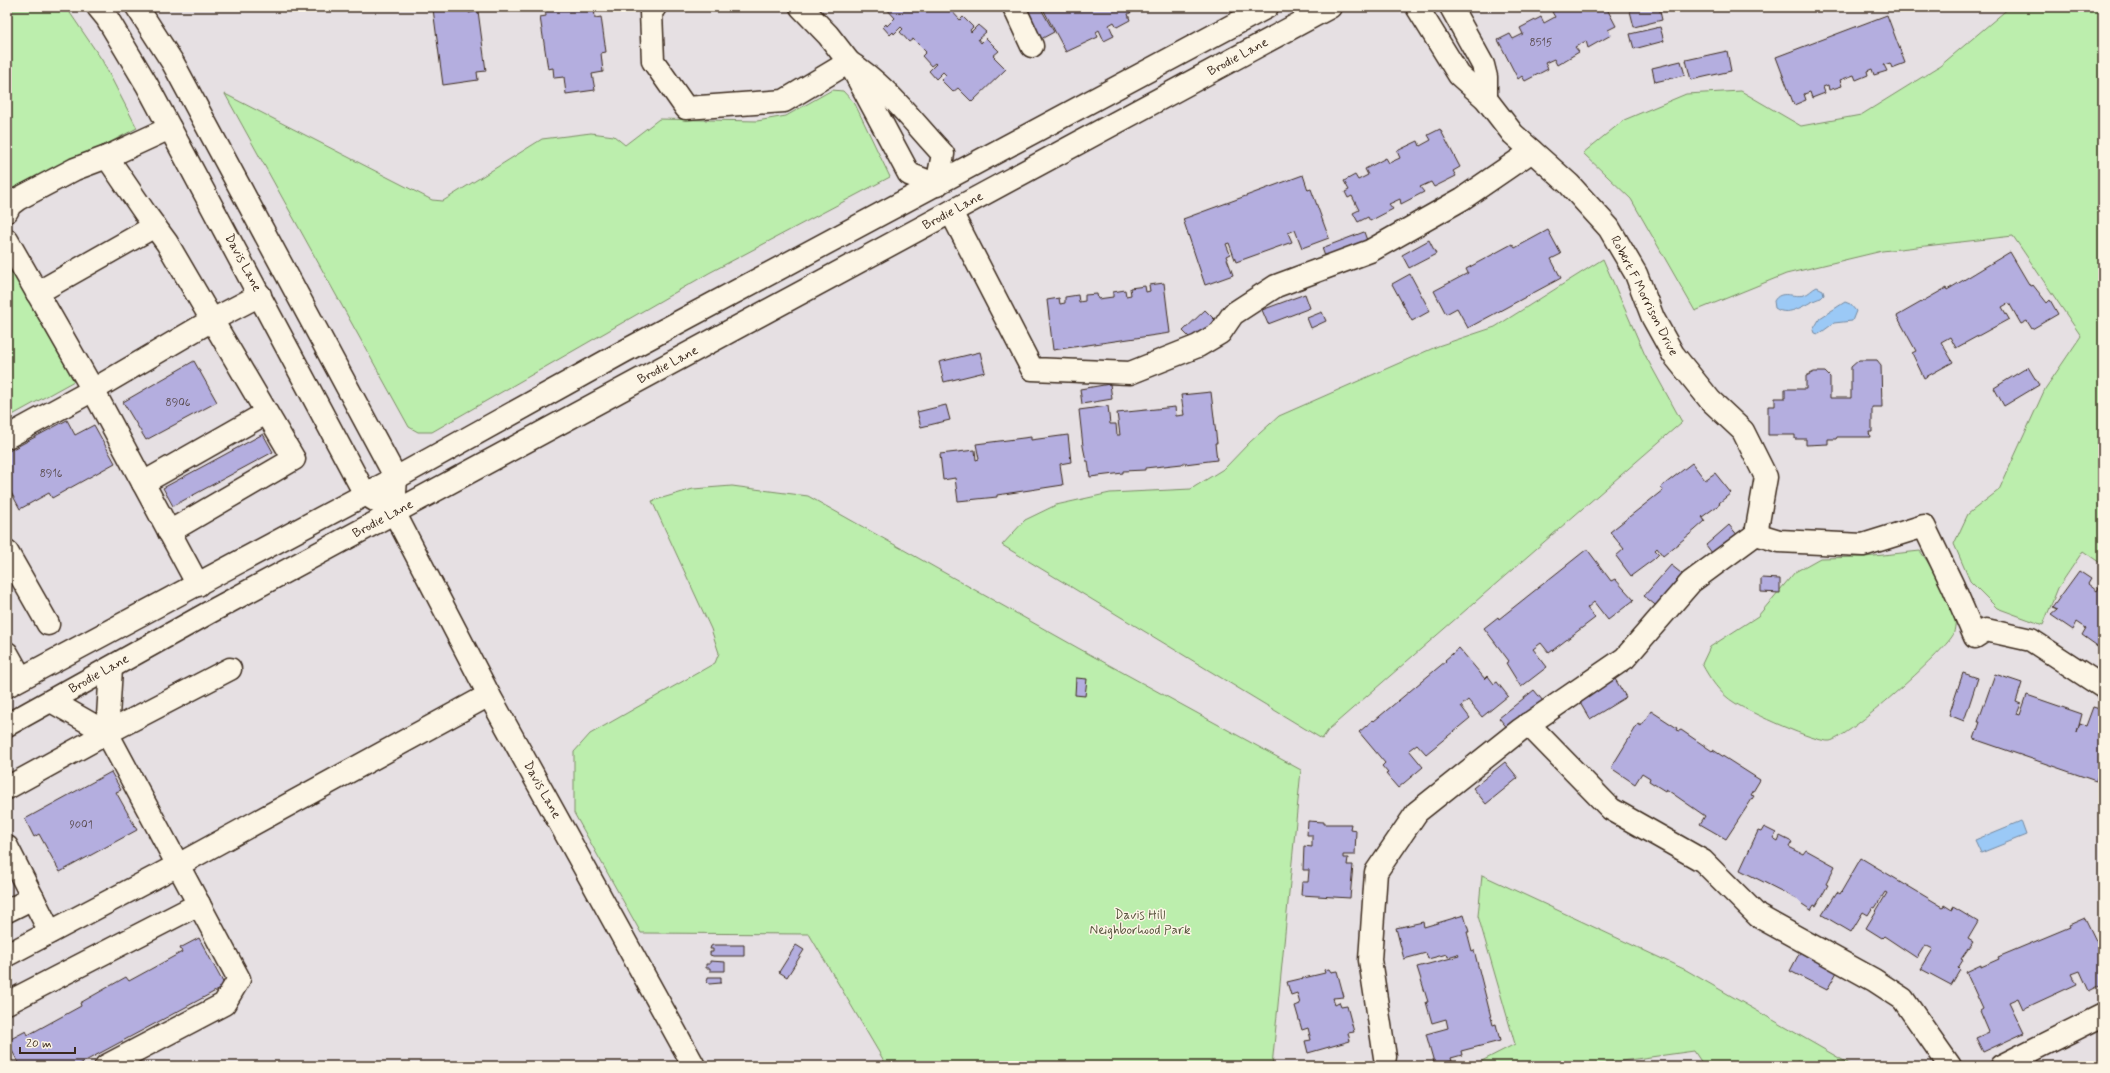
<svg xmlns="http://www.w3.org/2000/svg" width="2110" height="1073" font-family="Mynerve,sans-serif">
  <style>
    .green { fill: #bceead; stroke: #7c8c66 }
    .water { fill: #9bc9f6; stroke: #7589a0 }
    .building { fill: #b4aedf; stroke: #3b2a1e }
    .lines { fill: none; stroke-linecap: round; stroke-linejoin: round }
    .minor-casing { stroke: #3b2a1e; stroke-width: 25 }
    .major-casing { stroke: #3b2a1e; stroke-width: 25 }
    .minor { stroke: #fcf5e5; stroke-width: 22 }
    .major { stroke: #fcf5e5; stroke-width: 22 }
    .labels { text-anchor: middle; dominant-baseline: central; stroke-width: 3; stroke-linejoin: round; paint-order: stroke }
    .number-label { font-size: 11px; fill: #594b4e }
    .street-label { font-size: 13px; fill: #3b2a1e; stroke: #fcf5e5 }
    .park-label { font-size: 13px; fill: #55513b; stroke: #fcf5e5 }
  </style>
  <rect width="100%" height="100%" fill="#e6e0e3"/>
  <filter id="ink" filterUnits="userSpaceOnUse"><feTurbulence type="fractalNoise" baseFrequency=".025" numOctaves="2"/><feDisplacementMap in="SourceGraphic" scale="8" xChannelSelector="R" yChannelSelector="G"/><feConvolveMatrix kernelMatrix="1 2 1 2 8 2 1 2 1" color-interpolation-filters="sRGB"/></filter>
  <g filter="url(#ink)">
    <g class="green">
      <polygon points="7,7 66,7 102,60 137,128 7,197"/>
      <polygon points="2010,7 2103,7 2103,565 2083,551 2058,588 2043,625 1997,608 1970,581 1954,544 1968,514 1999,490 2045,389 2081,336 2013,236 1882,251 1786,274 1695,311 1631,199 1583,153 1624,120 1686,94 1741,91 1801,126 1861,115 1940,66"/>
      <polygon points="832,90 843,91 855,104 890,177 709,273 432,432 418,432 409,427 225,94 432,200 443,201 542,139 591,133 614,136 625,145 659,119 757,121 786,116"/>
      <polygon points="1603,259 1645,355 1682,422 1329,729 1322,739 1002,545 1025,520 1056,505 1110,493 1191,489 1225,468 1250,442 1279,416 1438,346 1495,327"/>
      <polygon points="7,263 74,381 7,418"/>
      <polygon points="732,486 808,496 1078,648 1301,770 1272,1066 887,1066 809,934 641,933 574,813 574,752 590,734 715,663 719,653 711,629 652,501 693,489"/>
      <path d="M1920,551C1929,563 1954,601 1955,614C1956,619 1955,631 1953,635C1944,652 1848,738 1830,741C1816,743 1749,712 1735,703C1720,694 1710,679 1702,664L1710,647L1758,616L1795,572L1820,558L1865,557Z"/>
      <polygon points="1482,875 1686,970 1853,1066 1805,1066 1797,1061 1793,1066 1704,1066 1694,1051 1585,1066 1472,1066 1515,1044 1478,916"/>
    </g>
    <g class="water">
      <path d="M1817,287L1823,290L1824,295L1821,298C1808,301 1790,319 1775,308L1774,301C1781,289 1793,298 1804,295C1809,294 1812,289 1817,287Z"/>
      <polygon points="1845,302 1850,304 1856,311 1852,321 1834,323 1819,334 1814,333 1813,330 1820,318"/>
      <polygon points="2021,821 2026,835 1981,853 1975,840"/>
    </g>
    <g class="building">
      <polygon points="447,7 469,7 469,13 478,11 486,71 477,72 478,80 443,85 433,9"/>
      <polygon points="545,7 594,7 595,18 601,17 606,52 601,53 603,72 592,74 595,90 566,94 564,77 554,78 553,68 548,69 540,17 546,16"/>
      <polygon points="885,7 948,7 960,20 963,17 973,27 970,30 971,32 978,25 986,32 978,39 981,43 986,38 999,51 993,56 1006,69 972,102 958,88 953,92 941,80 946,75 943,72 936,79 929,71 936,64 935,63 931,66 922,56 926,52 913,39 909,42 900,32 903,29 901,27 894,34 893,32 890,35 883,27 886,24 887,26 895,18"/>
      <polygon points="1023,7 1040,7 1054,32 1041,39"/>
      <polygon points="1042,7 1142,7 1128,14 1130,20 1117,27 1114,22 1109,25 1114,36 1104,41 1099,30 1096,32 1098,37 1066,52"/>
      <polygon points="1561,7 1606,7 1616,26 1608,30 1611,35 1588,48 1586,41 1575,47 1579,52 1557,65 1554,59 1545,63 1548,69 1525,81 1522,76 1518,79 1498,40 1510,34 1513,39 1523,34 1520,28 1541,17 1544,23 1555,17 1552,12"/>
      <polygon points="1629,7 1659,7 1662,20 1634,27"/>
      <polygon points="1887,15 1905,63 1892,68 1890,63 1884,65 1887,71 1874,75 1872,69 1867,71 1868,75 1856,80 1854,75 1840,80 1842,86 1829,90 1828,85 1823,87 1825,93 1812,98 1810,92 1804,94 1806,100 1794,105 1776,57"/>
      <polygon points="1660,27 1664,41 1634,49 1630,34"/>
      <polygon points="1727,51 1731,71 1691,80 1686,60"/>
      <polygon points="1681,61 1685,75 1655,82 1652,68"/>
      <polygon points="1440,129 1460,167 1453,171 1456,176 1434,187 1431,182 1420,187 1424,192 1401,204 1400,199 1389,204 1393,209 1370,221 1368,217 1358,222 1353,213 1359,210 1352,196 1348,198 1345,192 1349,190 1344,181 1355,175 1358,180 1368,175 1365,169 1386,158 1389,163 1400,158 1397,151 1418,141 1420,146 1431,140 1428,135"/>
      <polygon points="1303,175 1308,190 1311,189 1329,238 1302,248 1295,230 1288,233 1292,242 1236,262 1229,243 1226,244 1230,254 1226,256 1233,275 1205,285 1183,219"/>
      <polygon points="1548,230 1561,254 1551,259 1561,278 1468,328 1457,308 1446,314 1434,291 1468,273 1466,269 1512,244 1515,248"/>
      <polygon points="1364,232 1369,246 1327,262 1322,248"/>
      <polygon points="1429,240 1436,254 1409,268 1402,255"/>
      <polygon points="2010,252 2030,286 2033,285 2047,303 2050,300 2058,314 2032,329 2027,321 2021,324 2009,303 2002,307 2009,319 1956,348 1950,337 1941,342 1953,362 1924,378 1912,353 1916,351 1897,316 1946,288 1947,290"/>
      <polygon points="1410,274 1430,311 1412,321 1392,284"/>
      <polygon points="1164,283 1170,333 1053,350 1047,300 1059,298 1060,304 1065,303 1065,297 1078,295 1079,302 1085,301 1085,295 1097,294 1098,299 1113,297 1113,292 1125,290 1126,296 1131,295 1130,288 1145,286 1146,292 1150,291 1149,285"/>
      <polygon points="1305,294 1310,308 1268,324 1262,310"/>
      <polygon points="1205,310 1216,321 1194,342 1183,331"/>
      <polygon points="1322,312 1326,321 1311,328 1307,318"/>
      <polygon points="980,352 985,372 944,382 939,362"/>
      <polygon points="1859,360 1877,360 1881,365 1882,407 1872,407 1872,432 1869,432 1870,437 1837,437 1836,439 1828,439 1828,444 1806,445 1806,439 1795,439 1795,435 1768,435 1768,406 1775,406 1775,398 1785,398 1785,389 1806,389 1806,376 1814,372 1825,372 1830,377 1830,398 1851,398 1851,367"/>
      <polygon points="194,361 217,402 146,440 123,402"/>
      <polygon points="2028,367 2039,385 2004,406 1994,388"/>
      <polygon points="1110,384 1112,399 1082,404 1080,389"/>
      <polygon points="1211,392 1217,443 1215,443 1217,460 1185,464 1185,462 1182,464 1145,468 1145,470 1123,471 1123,473 1090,477 1088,461 1086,461 1083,446 1079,410 1108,406 1110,424 1116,424 1117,435 1120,435 1117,413 1175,407 1176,416 1184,415 1181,395"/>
      <polygon points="946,405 950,420 921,427 917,412"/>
      <polygon points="67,420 75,435 94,425 115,463 52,498 49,493 20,509 7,485 7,452"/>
      <polygon points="263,434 273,452 173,506 163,488"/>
      <polygon points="1068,435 1071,462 1060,464 1063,485 997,495 997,497 958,501 955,478 943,480 940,454 975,450 976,460 979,459 976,444 1031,437 1031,440"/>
      <polygon points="1692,463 1705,480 1715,473 1731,493 1719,503 1720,504 1702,517 1705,521 1695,530 1663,556 1657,548 1655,550 1659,554 1654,559 1631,576 1616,556 1624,549 1610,532 1663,490 1661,487"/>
      <polygon points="1729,525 1739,537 1715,557 1706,545"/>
      <polygon points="1587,549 1611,581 1615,579 1634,600 1608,620 1594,602 1587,608 1595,618 1549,653 1541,643 1533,649 1547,667 1521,687 1506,663 1509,661 1484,628 1498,617 1499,619"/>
      <polygon points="1671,565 1686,577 1659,608 1644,596"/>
      <polygon points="2079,571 2091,579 2088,584 2097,591 2101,585 2103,586 2103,650 2082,635 2086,628 2077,622 2073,630 2051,615 2057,610 2052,608"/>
      <polygon points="1761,578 1780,579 1780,593 1761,592"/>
      <polygon points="1459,648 1485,679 1488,676 1494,684 1497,682 1508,696 1482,717 1468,700 1461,706 1470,718 1426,754 1417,744 1409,750 1423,767 1398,788 1386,774 1388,773 1382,766 1385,763 1359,732 1373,720 1374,721 1446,661 1445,660"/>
      <polygon points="1963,673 1978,678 1964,721 1949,715"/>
      <polygon points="1995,674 2022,683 2016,702 2021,704 2017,714 2020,715 2027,695 2082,714 2077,733 2080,724 2086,726 2093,707 2103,710 2103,766 2101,765 2096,781 1974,739 1980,722 1978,722"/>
      <polygon points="1076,678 1087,679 1085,696 1075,695"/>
      <polygon points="1615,679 1626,697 1590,719 1579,700"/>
      <polygon points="1534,690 1543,701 1509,730 1499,718"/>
      <polygon points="1651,711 1677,728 1676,730 1679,731 1681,730 1712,751 1713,750 1760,780 1751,795 1754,796 1726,839 1700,824 1705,816 1666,789 1665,791 1649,781 1650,778 1642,773 1635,784 1611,768 1638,724 1641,726"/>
      <polygon points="1505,762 1518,778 1486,804 1473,788"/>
      <polygon points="111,772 121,790 116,792 137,830 60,872 39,834 34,837 25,819"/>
      <polygon points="1308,821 1324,822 1324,824 1351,824 1350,829 1356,830 1355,855 1343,855 1343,858 1348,858 1347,865 1353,865 1350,898 1301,895 1302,882 1308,882 1309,870 1303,870 1304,846 1312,847 1312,835 1307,835"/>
      <polygon points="1764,827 1776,833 1773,838 1778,841 1780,836 1792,842 1789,847 1803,854 1806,850 1835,866 1826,884 1828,885 1816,906 1814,905 1811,910 1802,904 1797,899 1740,870 1758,831 1761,832"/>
      <polygon points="1861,858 1943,907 1944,905 1952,910 1953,907 1978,922 1968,939 1973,942 1961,959 1963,960 1958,968 1960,970 1951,985 1921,969 1933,949 1925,945 1917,958 1884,936 1882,938 1866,928 1887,893 1885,892 1875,908 1873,907 1868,915 1863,912 1851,932 1822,915 1837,892 1840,894"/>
      <polygon points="1464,915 1469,932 1467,932 1472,951 1474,950 1493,1025 1496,1024 1500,1041 1461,1051 1462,1055 1451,1058 1452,1061 1435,1066 1426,1034 1448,1028 1446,1019 1432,1023 1426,1002 1428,1002 1417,967 1459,956 1458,954 1448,957 1447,954 1428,959 1426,953 1404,959 1396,928 1423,922 1424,927"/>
      <polygon points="2085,918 2103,955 2103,984 2089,991 2080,971 2072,974 2077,984 2023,1009 2018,998 2009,1002 2024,1033 1983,1052 1976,1038 1989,1032 1980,1011 1983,1009 1966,972 1981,965 1981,967 1999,959 1998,957 2070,927 2069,925"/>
      <polygon points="199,938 225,986 76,1066 20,1066 7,1041 26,1031 28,1035 81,1006 80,1003 126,977 129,981 182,952 180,948"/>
      <polygon points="713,945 744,945 744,956 713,956 710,955 710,952 713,952 713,949 710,949 711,946"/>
      <polygon points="796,945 804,950 787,977 779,972"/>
      <polygon points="1800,952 1837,972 1827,990 1790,971"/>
      <polygon points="710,961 725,962 725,971 710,971 710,968 706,968 706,964 710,964"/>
      <polygon points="1329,969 1331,972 1337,971 1344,997 1333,998 1335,1004 1339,1002 1341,1007 1347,1006 1354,1032 1348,1033 1350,1041 1308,1053 1305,1041 1311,1040 1308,1028 1302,1030 1295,1006 1300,1004 1297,993 1291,995 1287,982 1325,973 1324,970"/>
      <polygon points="708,977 721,977 721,983 709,984 707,982"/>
      <polygon points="2103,1058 2103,1066 2087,1066"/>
    </g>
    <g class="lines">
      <g class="minor-casing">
        <g id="minor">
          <polyline points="655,7 651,12 653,61 686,108 784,101 849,62"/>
          <path d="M801,7L828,35L849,62L909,174L937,185L943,154C913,122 886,85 849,62"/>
          <polyline points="1014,7 1032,46"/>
          <polyline points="1417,7 1459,75 1486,99 1513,134 1569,184 1609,228 1636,274 1653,318 1673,354 1710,400 1743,431 1766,477 1756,534"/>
          <polyline points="1451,7 1483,65 1486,77 1486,99"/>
          <polyline points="170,128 107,157 145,213 167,243 212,320 260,295"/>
          <polyline points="7,211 10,205 18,199 75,169 107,157"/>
          <polyline points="951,212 1032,369 1130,373 1198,346 1220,333 1233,314 1276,286 1370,251 1462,199 1532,151"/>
          <polyline points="7,240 93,390 198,585"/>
          <polyline points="37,293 155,226"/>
          <polyline points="7,437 93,390 212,320 294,459 169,532"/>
          <polyline points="143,483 266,413"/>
          <polyline points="394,512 489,695 694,1066"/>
          <polyline points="1756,534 1779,541 1863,545 1924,526 1953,586 1975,637 1986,630 2031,640 2103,687"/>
          <polyline points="7,552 48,624"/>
          <polyline points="7,653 21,678"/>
          <polyline points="51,701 107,733 111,668"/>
          <polyline points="1528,724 1611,809 1703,861 1758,916 1874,980 1903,999 1950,1066"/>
          <polyline points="7,788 107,733 230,669"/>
          <polyline points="7,847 50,932"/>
          <polyline points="7,911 33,898"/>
          <polyline points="7,955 178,865 489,695"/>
          <polyline points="7,1003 199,904"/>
          <polyline points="1385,1057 1370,960 1376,872 1417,812 1520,730 1625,658 1691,582 1756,534"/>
          <polyline points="106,1066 224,1004 239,979 107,733"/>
          <polyline points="2001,1066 2103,1015"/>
        </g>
      </g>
      <g class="major-casing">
        <g id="major">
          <polyline points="98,7 107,18 147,85 365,494 378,502"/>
          <polyline points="137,7 173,63 396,478 395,493"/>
          <polyline points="7,686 396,478 623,352 1267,7"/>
          <polyline points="7,725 210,612 1330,7"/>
        </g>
      </g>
      <use href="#minor" class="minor"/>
      <use href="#major" class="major"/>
    </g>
  </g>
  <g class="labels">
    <g class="number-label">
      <text x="1541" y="43">8515</text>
      <text x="178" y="403">8906</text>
      <text x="51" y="474">8916</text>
      <text x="81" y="825">9001</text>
    </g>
    <g class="street-label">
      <text transform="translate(1238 57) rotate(-28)">Brodie Lane</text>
      <text transform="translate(953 211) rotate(-28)">Brodie Lane</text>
      <text transform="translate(243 263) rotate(62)">Davis Lane</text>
      <text transform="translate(1644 296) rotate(63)">Robert F Morrison Drive</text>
      <text transform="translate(668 365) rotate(-28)">Brodie Lane</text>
      <text transform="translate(383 519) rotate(-28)">Brodie Lane</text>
      <text transform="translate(99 674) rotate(-29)">Brodie Lane</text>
      <text transform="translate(542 790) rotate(61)">Davis Lane</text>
    </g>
    <g class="park-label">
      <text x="1140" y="915">Davis Hill<tspan x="1140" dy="15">Neighborhood Park</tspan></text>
    </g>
  </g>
  <rect width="2110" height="1073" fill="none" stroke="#fcf5e5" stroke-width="24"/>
  <rect x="12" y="12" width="2086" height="1049" fill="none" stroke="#3b2a1e" stroke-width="1.5" filter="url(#ink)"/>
  <path d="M20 1047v6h55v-6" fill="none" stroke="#3b2a1e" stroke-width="2"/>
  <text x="26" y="1047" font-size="12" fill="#3b2a1e" stroke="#fcf5e5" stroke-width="3" paint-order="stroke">20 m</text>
</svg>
